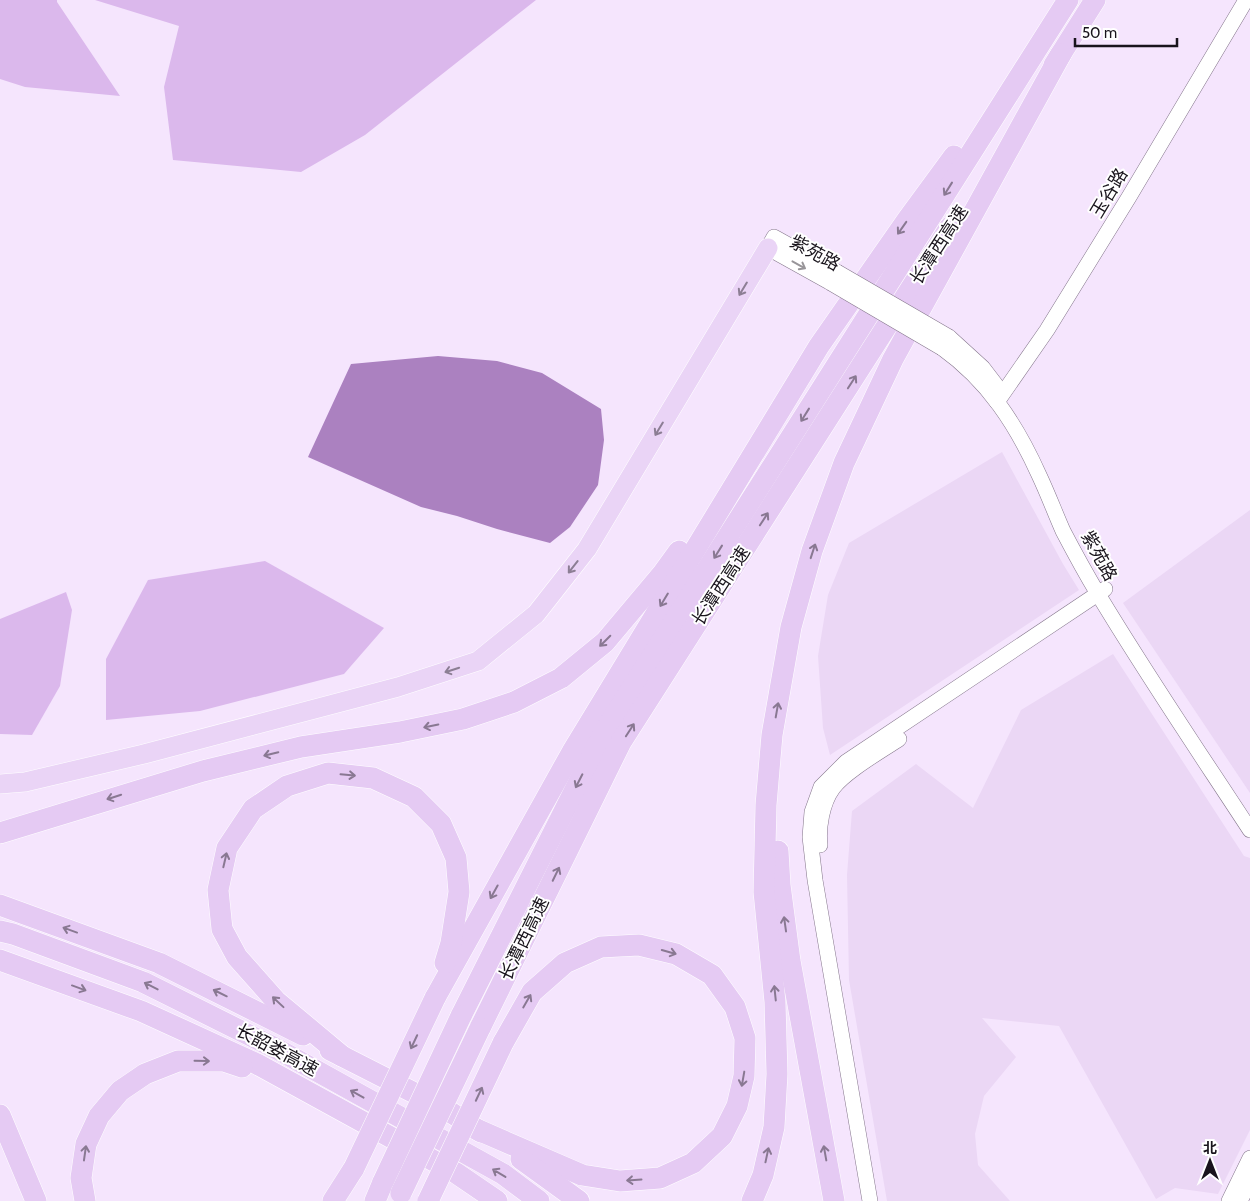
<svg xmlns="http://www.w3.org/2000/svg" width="1250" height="1201" font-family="Cabin,'Noto Sans SC',sans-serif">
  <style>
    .built { fill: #ebd7f5 }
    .green { fill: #dbb8ec }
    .water { fill: #ab81c0 }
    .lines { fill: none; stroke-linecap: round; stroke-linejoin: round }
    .tertiary-casing { stroke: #84768b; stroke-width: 16 }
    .trunk-casing { stroke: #fff; stroke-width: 20 }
    .motorway-casing { stroke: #fff; stroke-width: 22 }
    .tertiary { stroke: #fff; stroke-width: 15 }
    .trunk { stroke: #ead4f6; stroke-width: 19 }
    .motorway { stroke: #e5caf3; stroke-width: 21 }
    .tertiary-bridge-casing { stroke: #84768b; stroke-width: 16; stroke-linecap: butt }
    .motorway-bridge-casing { stroke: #fff; stroke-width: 22; stroke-linecap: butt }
    .tertiary-bridge { stroke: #fff; stroke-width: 15 }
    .motorway-bridge { stroke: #e5caf3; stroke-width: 21 }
    .oneway { stroke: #897892 }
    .oneway2 { stroke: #989599 }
    .oneway3 { stroke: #8c7e94 }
    .labels { text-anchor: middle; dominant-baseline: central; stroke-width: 4; stroke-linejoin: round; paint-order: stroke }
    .street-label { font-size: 18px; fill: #19141c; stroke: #fff }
  </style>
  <rect width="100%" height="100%" fill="#f5e5fd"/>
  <g class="built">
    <polygon points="1002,452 1063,564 1079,590 830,755 823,728 818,656 828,595 849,543"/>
    <polygon points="1250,510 1250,793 1123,603"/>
    <polygon points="1113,654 1244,856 1250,858 1250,1130 1218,1194 1175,1188 1156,1199 1059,1026 982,1018 1016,1057 984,1096 975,1134 978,1165 1010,1201 887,1201 849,980 847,875 852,811 916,764 973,808 1021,710"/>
  </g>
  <g class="green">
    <polygon points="0,0 57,0 57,2 120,96 25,87 0,79"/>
    <polygon points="95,0 536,0 365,135 301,172 173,160 164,87 179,26"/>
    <polygon points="265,561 384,628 344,674 200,711 106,720 106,659 148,580"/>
    <polygon points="66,592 72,610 60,686 32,735 0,734 0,619"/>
  </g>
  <polygon class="water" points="438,356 497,361 542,373 601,409 604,440 598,485 570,527 550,543 497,529 457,516 421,507 308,457 351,364"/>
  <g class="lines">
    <g class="tertiary-casing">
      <g id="tertiary">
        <polyline points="831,283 768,248 774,237 837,272"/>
        <polyline points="949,337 983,368 996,385"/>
        <path d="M942,348C988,381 1016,424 1039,475C1048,494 1055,513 1063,531C1074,552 1086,574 1098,594C1146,674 1199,752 1250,830"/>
        <polyline points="997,402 1047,330 1129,197 1246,0"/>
        <path d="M820,845C818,828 822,803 833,788C846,771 881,751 899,739"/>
        <polyline points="870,1201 815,880 810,837 812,812 821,787 846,762 1105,589"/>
        <polyline points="1229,1201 1250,1158"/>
        <polyline points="1240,1201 1250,1181"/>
      </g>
    </g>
    <g class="trunk-casing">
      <polyline id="trunk" points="0,784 25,782 144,754 398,687 478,661 536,614 587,549 768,248"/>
    </g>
    <g class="motorway-casing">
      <g id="motorway">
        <polyline points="1054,65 1095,0"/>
        <polyline points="0,833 203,771 301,747 400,732 463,719 514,702 561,678 605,642 663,573 679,551"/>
        <polyline points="778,851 780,885 790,961 834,1201"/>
        <polyline points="0,905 159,963 303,1035"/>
        <polyline points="0,931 13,934 143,982 279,1050 503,1174 539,1201"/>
        <polyline points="0,960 141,1011 257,1064 456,1173 497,1201"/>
        <polyline points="435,998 572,752 819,346 907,220 954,156"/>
        <polyline points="461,1016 604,732 1068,0"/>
        <polyline points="480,1028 621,742 950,227"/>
        <polyline points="330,1050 444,1108 481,1132"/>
        <polyline points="342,1056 276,1001 237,957 222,929 218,890 227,848 253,809 287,786 328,773 373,778 414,797 441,824 456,858 459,892 451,943 445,963"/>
        <polyline points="0,1115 36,1201"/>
        <polyline points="476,1129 582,1175 620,1181 660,1178 693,1163 722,1136 737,1106 744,1076 745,1038 735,1007 712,975 676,954 639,945 601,947 565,963 532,992 503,1043"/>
        <polyline points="521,1159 579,1201"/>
        <polyline points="85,1201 81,1178 86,1144 99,1116 120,1091 145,1074 178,1061 224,1061 242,1067"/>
        <polyline points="333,1201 354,1168"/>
        <polyline points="375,1201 383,1182"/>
        <polyline points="752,1201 763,1175 774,1127 777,1074 775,1002 764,892 766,805 772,735 791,627 812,551 844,463 893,359 1061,54"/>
      </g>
    </g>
    <use href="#tertiary" class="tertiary"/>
    <use href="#trunk" class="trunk"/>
    <use href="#motorway" class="motorway"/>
    <g class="tertiary-bridge-casing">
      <g id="tertiary-bridge">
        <polyline points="837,272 949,337"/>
        <polyline points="831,283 942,348"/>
      </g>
    </g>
    <g class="motorway-bridge-casing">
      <g id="motorway-bridge">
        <polyline points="354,1168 435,998"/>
        <polyline points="383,1182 461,1016"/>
        <polyline points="401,1193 480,1028"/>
        <polyline points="428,1201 503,1043"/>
      </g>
    </g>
    <use href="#tertiary-bridge" class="tertiary-bridge"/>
    <use href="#motorway-bridge" class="motorway-bridge"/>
  </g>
  <defs><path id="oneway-shaft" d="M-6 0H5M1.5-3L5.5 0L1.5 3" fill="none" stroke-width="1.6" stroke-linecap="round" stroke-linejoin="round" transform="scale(1.25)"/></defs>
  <g class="oneway">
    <use href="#oneway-shaft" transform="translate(948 189) rotate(122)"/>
    <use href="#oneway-shaft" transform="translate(902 228) rotate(125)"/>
    <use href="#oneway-shaft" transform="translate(852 382) rotate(-57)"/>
    <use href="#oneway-shaft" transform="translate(805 415) rotate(122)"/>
    <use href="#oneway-shaft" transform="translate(764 519) rotate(-57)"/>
    <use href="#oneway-shaft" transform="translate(813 551) rotate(-72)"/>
    <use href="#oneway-shaft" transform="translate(718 552) rotate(122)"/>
    <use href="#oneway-shaft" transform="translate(664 600) rotate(121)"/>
    <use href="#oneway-shaft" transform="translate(605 641) rotate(135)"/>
    <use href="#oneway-shaft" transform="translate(777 710) rotate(-80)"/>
    <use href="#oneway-shaft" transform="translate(431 726) rotate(168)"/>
    <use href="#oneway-shaft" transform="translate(630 730) rotate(-57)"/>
    <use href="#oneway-shaft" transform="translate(271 754) rotate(167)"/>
    <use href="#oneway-shaft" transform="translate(348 775) rotate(5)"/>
    <use href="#oneway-shaft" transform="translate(579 781) rotate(117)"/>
    <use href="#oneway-shaft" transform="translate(114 797) rotate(162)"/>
    <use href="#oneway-shaft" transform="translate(225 860) rotate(-77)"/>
    <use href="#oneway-shaft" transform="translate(556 874) rotate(-64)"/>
    <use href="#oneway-shaft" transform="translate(494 892) rotate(119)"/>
    <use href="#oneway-shaft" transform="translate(785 924) rotate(-98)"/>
    <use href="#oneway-shaft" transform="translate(70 930) rotate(-160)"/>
    <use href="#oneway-shaft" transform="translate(669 952) rotate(16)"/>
    <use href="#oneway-shaft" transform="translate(151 986) rotate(-153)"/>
    <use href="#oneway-shaft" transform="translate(79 988) rotate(20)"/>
    <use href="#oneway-shaft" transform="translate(220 993) rotate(-154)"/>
    <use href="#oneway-shaft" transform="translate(775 993) rotate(-96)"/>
    <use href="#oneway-shaft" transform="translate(527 1001) rotate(-60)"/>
    <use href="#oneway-shaft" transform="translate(278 1002) rotate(-137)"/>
    <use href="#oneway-shaft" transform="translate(414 1042) rotate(115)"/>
    <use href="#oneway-shaft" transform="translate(202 1061) rotate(1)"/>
    <use href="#oneway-shaft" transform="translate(743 1079) rotate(100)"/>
    <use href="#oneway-shaft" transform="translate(357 1094) rotate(-151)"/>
    <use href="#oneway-shaft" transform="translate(479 1094) rotate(-65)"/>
    <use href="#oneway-shaft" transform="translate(85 1153) rotate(-82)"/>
    <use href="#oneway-shaft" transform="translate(825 1153) rotate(-100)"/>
    <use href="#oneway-shaft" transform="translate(767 1155) rotate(-78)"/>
    <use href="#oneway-shaft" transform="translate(499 1173) rotate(-149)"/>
    <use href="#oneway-shaft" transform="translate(634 1180) rotate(176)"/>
  </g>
  <use class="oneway2" href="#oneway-shaft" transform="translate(799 265) rotate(29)"/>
  <g class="oneway3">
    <use href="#oneway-shaft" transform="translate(743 289) rotate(121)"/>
    <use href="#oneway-shaft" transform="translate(659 429) rotate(121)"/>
    <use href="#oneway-shaft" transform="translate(573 567) rotate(128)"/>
    <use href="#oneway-shaft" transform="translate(452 670) rotate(162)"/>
  </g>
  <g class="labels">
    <g class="street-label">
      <text transform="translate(1109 193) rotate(-59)">玉谷路</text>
      <text transform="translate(939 245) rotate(-57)">长潭西高速</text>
      <text transform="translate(815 253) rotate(29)">紫苑路</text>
      <text transform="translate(1099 556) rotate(61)">紫苑路</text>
      <text transform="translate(721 586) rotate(-57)">长潭西高速</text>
      <text transform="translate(524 939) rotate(-64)">长潭西高速</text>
      <text transform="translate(277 1050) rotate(28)">长韶娄高速</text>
    </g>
  </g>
  <g transform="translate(1210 1161)" stroke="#ffffff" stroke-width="4" paint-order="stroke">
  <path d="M0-4L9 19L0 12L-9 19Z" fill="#19141c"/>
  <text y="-8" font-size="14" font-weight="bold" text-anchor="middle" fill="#19141c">北</text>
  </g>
  <path d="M1075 38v8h102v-8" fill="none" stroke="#19141c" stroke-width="2.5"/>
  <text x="1082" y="38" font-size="15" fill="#19141c" stroke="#ffffff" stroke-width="4" paint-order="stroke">50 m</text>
</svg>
